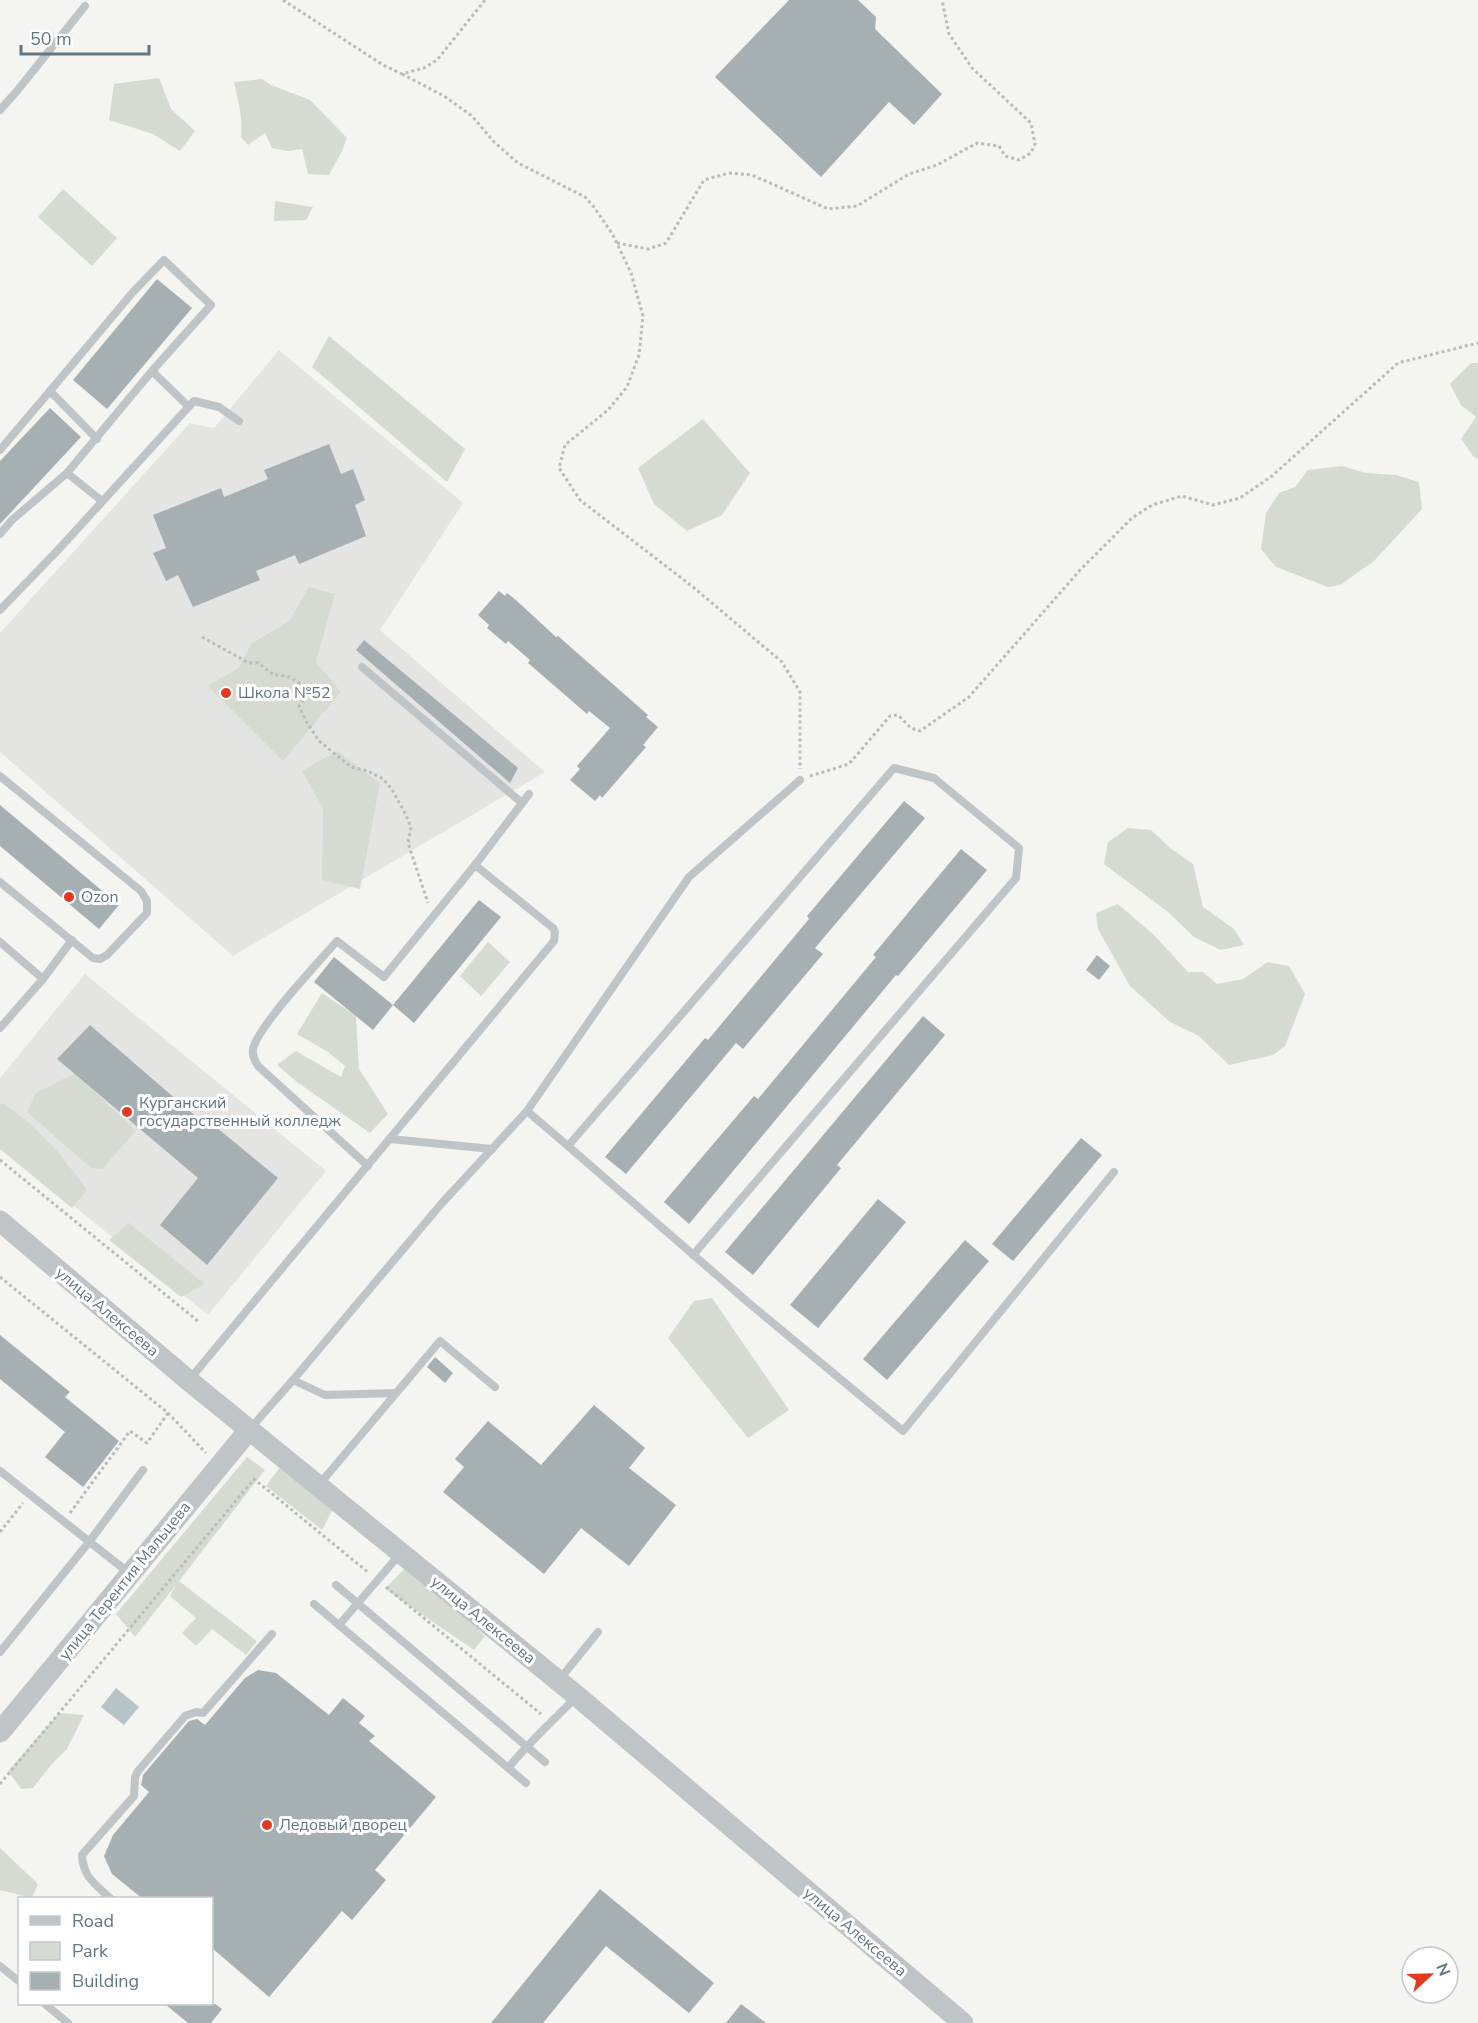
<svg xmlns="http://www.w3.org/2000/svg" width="1478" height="2023" font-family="'Nunito Sans',sans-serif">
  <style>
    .built { fill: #e4e5e3 }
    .green { fill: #d6dbd1 }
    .water { fill: #b6c4c7 }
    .building { fill: #a6b0b3 }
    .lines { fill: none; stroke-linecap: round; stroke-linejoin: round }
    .path { stroke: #b9bcbd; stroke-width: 3; stroke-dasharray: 3 3; stroke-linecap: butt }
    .service { stroke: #bfc4c6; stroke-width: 8 }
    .tertiary { stroke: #bfc4c6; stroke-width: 21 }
    .poi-dot { fill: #e33920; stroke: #fff; stroke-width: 2 }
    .labels { text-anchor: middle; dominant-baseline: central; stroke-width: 6; stroke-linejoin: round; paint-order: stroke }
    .poi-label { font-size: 16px; fill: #637781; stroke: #fff; text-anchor: start }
    .street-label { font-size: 16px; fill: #637781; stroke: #fff }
  </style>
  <rect width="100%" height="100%" fill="#f4f4f0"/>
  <g class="built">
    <polygon points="279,350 463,503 380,630 545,772 233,956 0,752 0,633 190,423 214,428"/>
    <polygon points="85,974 326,1171 208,1315 0,1146 0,1078"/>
  </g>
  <g class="green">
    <polygon points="159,78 171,109 195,131 180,151 153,134 109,120 114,84"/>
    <path d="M262,79L271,85L310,100L347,138L342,151L329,175L308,174L302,149L288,151L272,148L265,133L248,145L241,137C243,118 238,100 234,82Z"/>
    <polygon points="63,189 117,238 92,266 38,217"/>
    <polygon points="275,201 313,207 306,220 274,221"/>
    <polygon points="329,336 465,449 447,482 312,367"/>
    <polygon points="1471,363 1478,363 1478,459 1474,457 1461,439 1476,417 1461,405 1450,384"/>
    <polygon points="703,419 750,473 722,515 687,531 654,504 638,468"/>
    <polygon points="1342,466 1366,473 1396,475 1419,482 1422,509 1374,561 1340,585 1328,587 1276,567 1261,549 1266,513 1279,493 1295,487 1308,470"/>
    <polygon points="309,587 335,594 316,662 341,692 283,761 208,686 239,667 251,644 290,620"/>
    <polygon points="337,751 380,783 360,889 322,880 323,808 302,771"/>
    <polygon points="1128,828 1151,830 1170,848 1193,864 1203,907 1234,929 1244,945 1221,950 1194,937 1168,912 1104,864 1108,842"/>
    <polygon points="1118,904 1154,935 1188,972 1203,972 1217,984 1243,979 1268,962 1289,966 1305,994 1285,1046 1273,1055 1229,1065 1199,1036 1170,1022 1130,986 1098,929 1096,913"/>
    <polygon points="488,942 510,962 481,996 460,976"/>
    <polygon points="322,993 356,1016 359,1069 388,1114 370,1133 297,1082 277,1065 296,1051 341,1077 345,1066 328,1052 297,1034"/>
    <polygon points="75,1073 136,1131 102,1169 91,1168 27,1112 36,1093"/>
    <polygon points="0,1104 4,1104 31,1124 59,1153 87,1190 72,1208 0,1149"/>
    <polygon points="129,1223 205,1284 181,1297 109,1240"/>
    <polygon points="712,1298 789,1410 748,1438 668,1338 694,1301"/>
    <polygon points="247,1457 265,1470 179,1581 257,1641 246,1655 212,1629 196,1646 182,1633 196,1618 170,1596 176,1585 135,1637 116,1614"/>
    <polygon points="284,1462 333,1509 322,1530 266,1486"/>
    <polygon points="407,1566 485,1636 474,1650 385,1589"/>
    <polygon points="59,1713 84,1715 67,1749 51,1765 33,1788 21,1789 8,1771"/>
    <polygon points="0,1848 38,1884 32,1898 0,1890"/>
  </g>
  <polygon class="water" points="116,1688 139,1707 124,1725 101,1707"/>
  <g class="building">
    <polygon points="789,0 858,0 876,17 875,29 942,94 914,125 889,102 821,177 715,77"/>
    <polygon points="157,279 192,308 107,409 73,380"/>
    <polygon points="50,408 81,437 0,524 0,461"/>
    <polygon points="329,444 341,474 353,469 365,500 355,505 366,536 299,564 295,555 256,571 260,580 193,607 178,575 166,581 153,553 166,548 153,515 221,488 224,497 268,479 264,470"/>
    <polygon points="499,591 505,596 507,593 517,601 556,637 558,636 648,715 646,717 658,727 643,745 646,747 602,798 600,795 595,801 570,780 580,769 577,766 610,728 589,711 587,714 528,663 530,660 508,641 506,644 487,628 489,625 478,615"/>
    <polygon points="364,640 518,768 510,783 356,650"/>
    <polygon points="904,801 925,818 815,948 823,954 743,1049 736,1043 626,1174 605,1157 705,1038 708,1040 809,919 807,916"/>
    <polygon points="0,805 119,905 99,929 0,846"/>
    <polygon points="961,849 987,870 898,976 896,975 689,1224 664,1202 754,1096 758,1099 876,957 873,955"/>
    <polygon points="479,900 501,917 414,1023 393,1005"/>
    <polygon points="1097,955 1110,966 1099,980 1086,970"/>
    <polygon points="334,957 393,1005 373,1030 314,982"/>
    <polygon points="923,1016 945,1035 837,1165 841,1168 753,1275 725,1252"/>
    <polygon points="90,1025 207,1126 210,1122 278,1178 207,1265 160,1225 198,1178 57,1059"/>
    <polygon points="1081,1138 1102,1155 1013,1261 992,1244"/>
    <polygon points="878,1199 906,1222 818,1328 790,1305"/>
    <polygon points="965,1240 989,1261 887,1380 863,1359"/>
    <polygon points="0,1335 70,1392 65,1397 119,1441 83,1487 45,1457 65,1432 0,1379"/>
    <polygon points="435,1357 453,1373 445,1383 427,1367"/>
    <polygon points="594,1405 645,1448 629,1468 676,1505 629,1566 581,1528 544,1574 443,1492 464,1467 455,1459 488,1421 541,1465"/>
    <polygon points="258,1670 276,1673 329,1715 343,1698 365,1716 359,1723 375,1736 369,1741 436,1797 375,1870 386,1880 352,1920 342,1911 269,1997 212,1948 212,1899 143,1899 112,1874 104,1856 113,1835 149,1792 141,1785 143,1775 189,1721 197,1719 205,1725 245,1678"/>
    <polygon points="600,1889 714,1983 689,2013 606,1946 543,2023 491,2023"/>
    <polygon points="165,2004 215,2004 222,2009 211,2023 188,2023"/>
    <polygon points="741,2004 766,2023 726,2023"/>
  </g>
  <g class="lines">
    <g class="path">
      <polyline points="283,0 383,65 402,74 424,68 437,60 485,0"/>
      <polyline points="402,74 444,96 472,116 494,142 518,163 585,197 594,207 613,235 631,273 643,316 639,355 627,387 608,410 565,445 559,468 580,500 693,587 782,662 800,692 800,769"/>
      <polyline points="617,243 648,249 666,243 704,180 729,173 752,175 828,209 857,206 909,174 937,165 977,143 999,146 1005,156 1019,160 1031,153 1035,144 1031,123 972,68 949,34 942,0"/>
      <polyline points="202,637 249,663 258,663 274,675 287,676 307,687 305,697 299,706 306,721 319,741 351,767 368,771 383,779 391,788 404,811 411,827 408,843 428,903"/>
      <polyline points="810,776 849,764 890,716 898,715 911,728 920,731 969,697 1081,569 1132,518 1152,505 1182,496 1213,505 1240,498 1272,476 1398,363 1478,343"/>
      <polyline points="0,1160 199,1322"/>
      <polyline points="0,1277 168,1413 206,1453"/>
      <polyline points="70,1513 130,1431 147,1443 168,1413"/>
      <polyline points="0,1532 23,1503"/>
      <polyline points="386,1587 541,1714"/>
      <polyline points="0,1784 254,1479 369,1573"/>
    </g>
    <g class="service">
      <polyline points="0,110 17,91 85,6"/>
      <polyline points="152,371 188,406"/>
      <polyline points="0,450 50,391"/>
      <polyline points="67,473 102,501"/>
      <polyline points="0,534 12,520 67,473 152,371 211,305 164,260 133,292 50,391 97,439"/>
      <polyline points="0,610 58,550 194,401 219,407 239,421"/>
      <polyline points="362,667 522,803"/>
      <polyline points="0,776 141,891 147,901 147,913 107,955 100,959 93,958 0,882"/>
      <polyline points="475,865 529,794"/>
      <polyline points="0,942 43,979 0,1028"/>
      <polyline points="43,979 72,940"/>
      <polyline points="527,1111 568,1146 894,768 934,778 1019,848 1016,878 693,1255"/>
      <polyline points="390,1139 492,1149"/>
      <polyline points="568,1146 750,1304 903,1431 1114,1172"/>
      <path d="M190,1379L554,941L555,932L553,928L475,865L384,977L337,941C319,962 258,1026 253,1049C252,1056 255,1061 258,1066L368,1166"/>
      <polyline points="293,1380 442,1203 527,1111 689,877 800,780"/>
      <polyline points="249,1430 293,1380 325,1395 396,1393"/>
      <polyline points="0,1471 129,1573"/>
      <polyline points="318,1486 440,1341 495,1387"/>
      <polyline points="336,1585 545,1762"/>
      <polyline points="314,1604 526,1783"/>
      <polyline points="339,1625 400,1554"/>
      <polyline points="0,1652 89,1542 143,1470"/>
      <polyline points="559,1680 598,1632"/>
      <path d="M508,1768C529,1742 554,1720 577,1696"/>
      <path d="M110,1898C95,1884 83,1877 82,1855L134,1796L135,1777L138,1771L185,1716L196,1712L203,1713L272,1634"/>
      <polyline points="0,1966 20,1982"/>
      <polyline points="45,2004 68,2023"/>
    </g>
    <g class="tertiary">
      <polyline points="0,1221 188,1380 577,1696 963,2023"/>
      <polyline points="0,1732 249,1430"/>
    </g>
  </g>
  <g class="poi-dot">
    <circle cx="226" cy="693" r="6"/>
    <circle cx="69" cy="897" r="6"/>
    <circle cx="127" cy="1112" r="6"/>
    <circle cx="267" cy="1825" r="6"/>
  </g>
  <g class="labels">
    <g class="poi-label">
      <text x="238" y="693">Школа №52</text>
      <text x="81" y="897">Ozon</text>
      <text x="139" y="1103">Курганский<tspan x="139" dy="18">государственный колледж</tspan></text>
      <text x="279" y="1825">Ледовый дворец</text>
    </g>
    <g class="street-label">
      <text transform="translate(107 1312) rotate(40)">улица Алексеева</text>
      <text transform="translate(125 1581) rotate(-51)">улица Терентия Мальцева</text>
      <text transform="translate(483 1620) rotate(39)">улица Алексеева</text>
      <text transform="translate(855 1932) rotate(40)">улица Алексеева</text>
    </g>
  </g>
  <rect x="18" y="1897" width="195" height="108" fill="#ffffff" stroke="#c1c9cd" stroke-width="1.5"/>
  <rect x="30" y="1916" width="30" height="9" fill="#bfc4c6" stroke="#c1c9cd" stroke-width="1.5"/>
  <text x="72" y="1927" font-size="18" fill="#637781">Road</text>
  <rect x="30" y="1942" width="30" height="18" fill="#d6dbd1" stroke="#c1c9cd" stroke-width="1.5"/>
  <text x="72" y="1957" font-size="18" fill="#637781">Park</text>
  <rect x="30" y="1972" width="30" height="18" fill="#a6b0b3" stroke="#c1c9cd" stroke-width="1.5"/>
  <text x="72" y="1987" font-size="18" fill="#637781">Building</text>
  <g transform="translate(1430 1975) rotate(68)"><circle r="28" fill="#ffffff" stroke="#c1c9cd" stroke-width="1.5"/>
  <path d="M0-4.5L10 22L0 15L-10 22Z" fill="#e33920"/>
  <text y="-9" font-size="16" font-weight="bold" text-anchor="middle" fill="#637781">N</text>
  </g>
  <path d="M21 45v9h128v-9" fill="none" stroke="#637781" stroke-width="3"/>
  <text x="30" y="45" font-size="18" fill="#637781" stroke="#ffffff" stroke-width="4.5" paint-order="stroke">50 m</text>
</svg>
